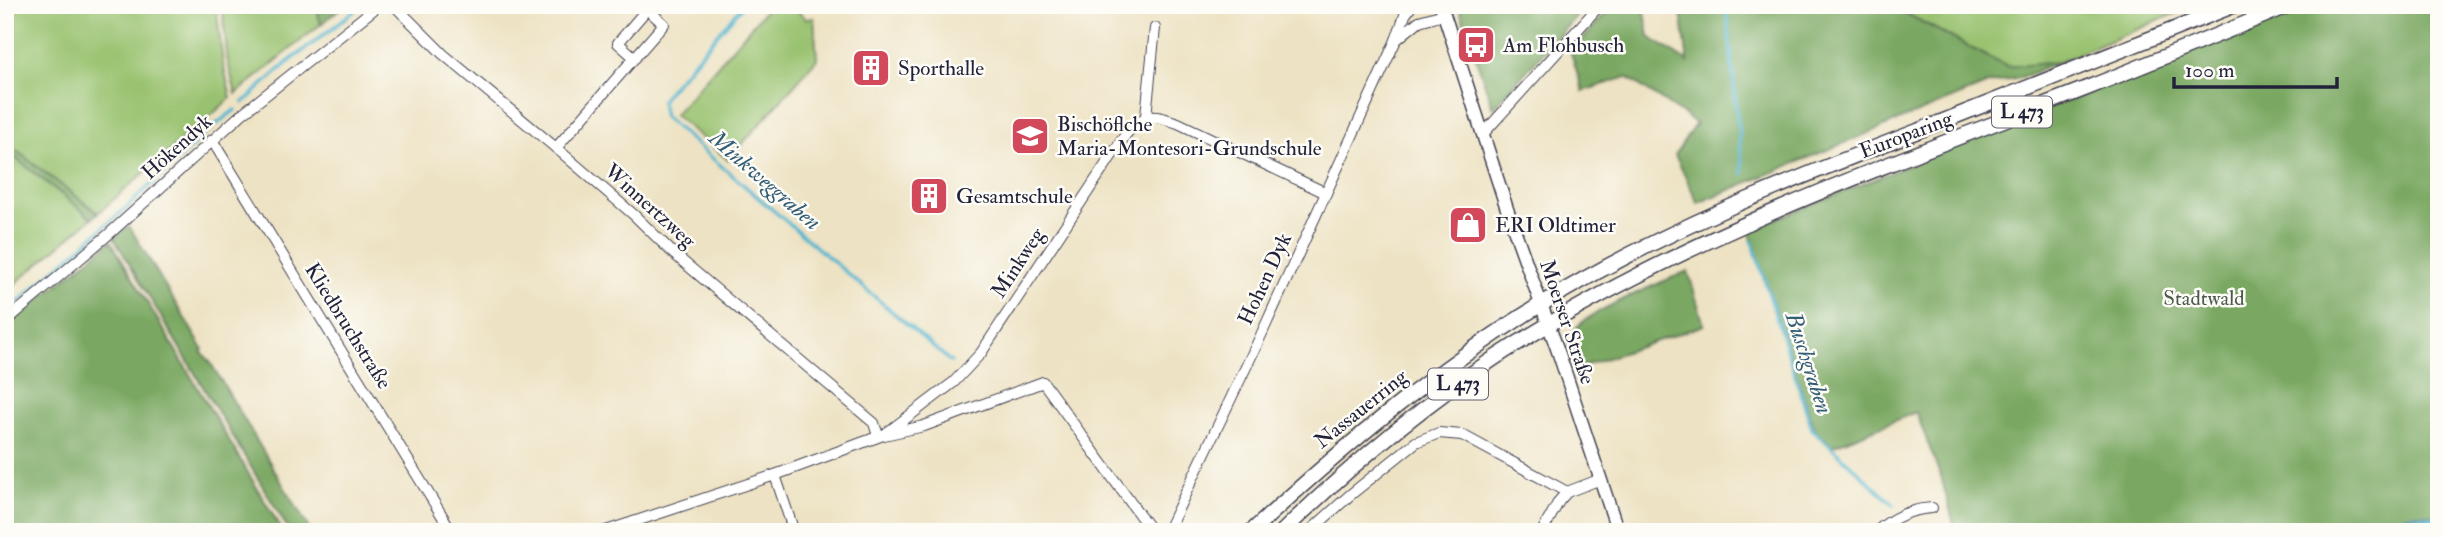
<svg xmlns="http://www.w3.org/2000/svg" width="2444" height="537" font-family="'IM FELL Double Pica',serif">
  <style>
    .green { fill: #99c26f; stroke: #5e7255; stroke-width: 2 }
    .forest { fill: #7aa862; stroke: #4e654e; stroke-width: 2 }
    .water { fill: #50b5cf; stroke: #396c85; stroke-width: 2 }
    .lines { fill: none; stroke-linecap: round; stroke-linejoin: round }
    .stream { stroke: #50b5cf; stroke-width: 3.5 }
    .street-casing { stroke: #403f4f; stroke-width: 12 }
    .secondary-casing { stroke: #403f4f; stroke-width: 15 }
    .primary-casing { stroke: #403f4f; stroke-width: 17 }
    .street { stroke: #fff; stroke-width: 10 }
    .secondary { stroke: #fff; stroke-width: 12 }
    .primary { stroke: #fff; stroke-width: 14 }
    .labels { text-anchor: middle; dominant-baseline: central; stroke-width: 5; stroke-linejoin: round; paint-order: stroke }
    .shield { fill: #fdfcf7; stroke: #646373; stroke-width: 2 }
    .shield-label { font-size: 19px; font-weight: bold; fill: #22223b }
    .poi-label { font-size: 21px; fill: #22223b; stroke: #fdfcf7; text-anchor: start }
    .street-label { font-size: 21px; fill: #22223b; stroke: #fdfcf7 }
    .park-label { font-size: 21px; fill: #4c5a4d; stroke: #fdfcf7 }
    .water-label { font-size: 23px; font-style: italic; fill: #345d76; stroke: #fdfcf7 }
  </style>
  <rect width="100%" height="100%" fill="#fdfcf7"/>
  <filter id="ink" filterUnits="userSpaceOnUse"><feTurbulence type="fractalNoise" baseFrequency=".0143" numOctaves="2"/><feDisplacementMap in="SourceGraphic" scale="14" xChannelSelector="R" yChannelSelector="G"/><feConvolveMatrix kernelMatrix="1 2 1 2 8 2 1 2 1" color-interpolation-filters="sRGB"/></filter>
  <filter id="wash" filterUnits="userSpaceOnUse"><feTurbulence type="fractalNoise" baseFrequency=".00686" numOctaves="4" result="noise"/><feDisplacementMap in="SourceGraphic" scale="28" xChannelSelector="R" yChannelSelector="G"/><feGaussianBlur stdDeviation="1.57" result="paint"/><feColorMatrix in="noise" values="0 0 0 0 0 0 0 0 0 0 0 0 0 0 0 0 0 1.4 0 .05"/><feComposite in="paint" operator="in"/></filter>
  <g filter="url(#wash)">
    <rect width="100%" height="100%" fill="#ede2c3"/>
    <g class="green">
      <polygon points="5,5 216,5 223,64 231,98 98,213 5,142"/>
      <polygon points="222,5 315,5 321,24 236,94 228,63"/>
      <polygon points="770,5 791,5 806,19 814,18 817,59 728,160 674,115"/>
      <polygon points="1890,5 2196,5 2059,62 2007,67"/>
      <polygon points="5,150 92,218 5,292"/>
    </g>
    <g class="forest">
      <polygon points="329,5 345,5 321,24 318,14"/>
      <polygon points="1458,5 1586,5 1493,108"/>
      <polygon points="1613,5 1644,5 1649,37 1688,62 1680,5 1890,5 2007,67 2059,62 2020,78 1988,84 1698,203 1675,155 1696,123 1627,77 1583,91 1571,53"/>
      <polygon points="2304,5 2439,5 2439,515 2377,524 2361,532 1956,532 1942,480 1916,412 1832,446 1814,429 1749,230"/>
      <polygon points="5,142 98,213 92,218 5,150"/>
      <polygon points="129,226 203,349 201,351 210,362 311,532 290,532 114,238"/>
      <polygon points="111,241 283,532 5,532 5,328"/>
      <path d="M1688,271L1704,325L1581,367C1577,355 1568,341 1575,330C1584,313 1667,280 1688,271Z"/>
    </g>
    <polygon class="water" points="2412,514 2439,515 2439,532 2361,532 2377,524"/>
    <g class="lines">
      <g class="stream">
        <polyline points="743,5 665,95 661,101 664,117 951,362"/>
        <polyline points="1726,5 1743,174"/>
        <polyline points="243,103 286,64 362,5"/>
        <polyline points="1752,241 1812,429 1894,505"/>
        <polyline points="5,287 8,289"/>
        <polyline points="5,313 128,206 210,129 235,110"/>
      </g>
    </g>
  </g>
  <g filter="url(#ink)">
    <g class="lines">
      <g class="street-casing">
        <g id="street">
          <polyline points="394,5 443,54 562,153 634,215 674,254 874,423 878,436"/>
          <polyline points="1396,40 1419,21 1444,14"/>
          <polyline points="1146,116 1155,28"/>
          <polyline points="1483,134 1600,5"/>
          <polyline points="212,140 452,532"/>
          <polyline points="556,148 664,24 647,9 618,43 635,58"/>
          <polyline points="5,322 109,234 243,113 379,5"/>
          <polyline points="775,475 794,532"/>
          <polyline points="603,532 775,475 883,435"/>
          <path d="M1152,532L1043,382L924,426L884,435L954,382L981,353L1126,134C1145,112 1152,114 1178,123L1326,193"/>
          <polyline points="1167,532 1257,344 1396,40 1405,15 1412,5"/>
          <polyline points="1309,532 1350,495 1416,442 1439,433 1462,435 1567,492"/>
          <polyline points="1542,532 1559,501 1567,492 1601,479"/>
          <path d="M1876,532C1893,517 1910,509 1932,508"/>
        </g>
      </g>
      <g class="secondary-casing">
        <polyline id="secondary" points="1441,5 1509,215 1559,354 1618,532"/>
      </g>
      <g class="primary-casing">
        <g id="primary">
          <path d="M1251,532C1342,448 1434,370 1540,305C1665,228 1804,175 1941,122C2039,84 2137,45 2235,5"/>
          <path d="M1282,532C1348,468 1419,408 1496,357C1679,238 1885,166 2087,88C2155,61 2222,33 2290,5"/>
        </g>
      </g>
      <use href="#street" class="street"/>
      <use href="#secondary" class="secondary"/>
      <use href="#primary" class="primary"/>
    </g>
  </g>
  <defs>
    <g id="bus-square" transform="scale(2.0125)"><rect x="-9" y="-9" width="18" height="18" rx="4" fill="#d1495b" stroke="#fdfcf7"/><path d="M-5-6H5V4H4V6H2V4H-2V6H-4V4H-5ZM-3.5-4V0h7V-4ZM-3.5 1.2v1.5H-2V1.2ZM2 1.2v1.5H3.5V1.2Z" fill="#fff"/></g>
    <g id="building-square" transform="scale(2.0125)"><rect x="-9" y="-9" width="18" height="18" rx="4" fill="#d1495b" stroke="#fdfcf7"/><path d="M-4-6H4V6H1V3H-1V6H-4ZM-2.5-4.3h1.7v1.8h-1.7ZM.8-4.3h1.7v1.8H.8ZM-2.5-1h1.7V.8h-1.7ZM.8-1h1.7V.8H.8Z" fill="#fff"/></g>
    <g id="school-square" transform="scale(2.0125)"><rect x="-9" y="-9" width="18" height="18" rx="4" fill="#d1495b" stroke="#fdfcf7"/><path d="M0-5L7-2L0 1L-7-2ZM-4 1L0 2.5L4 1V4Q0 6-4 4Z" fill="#fff"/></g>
    <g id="shop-square" transform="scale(2.0125)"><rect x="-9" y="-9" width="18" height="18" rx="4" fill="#d1495b" stroke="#fdfcf7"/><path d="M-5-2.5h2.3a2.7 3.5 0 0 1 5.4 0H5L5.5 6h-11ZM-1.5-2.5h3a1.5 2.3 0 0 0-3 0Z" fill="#fff"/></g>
  </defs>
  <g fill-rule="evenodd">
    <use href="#bus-square" x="1476" y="45"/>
    <use href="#building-square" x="871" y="68"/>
    <use href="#school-square" x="1030" y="136"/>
    <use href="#building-square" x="929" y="196"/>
    <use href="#shop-square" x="1468" y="225"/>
  </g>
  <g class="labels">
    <g class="shield">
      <rect x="1992" y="96.5" width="60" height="31" rx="5"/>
      <rect x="1428" y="368.5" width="60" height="31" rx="5"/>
    </g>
    <g class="shield-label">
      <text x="2022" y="112">L 473</text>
      <text x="1458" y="384">L 473</text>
    </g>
    <g class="poi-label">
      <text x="1503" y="45">Am Flohbusch</text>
      <text x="898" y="68">Sporthalle</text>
      <text x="1057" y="124">Bischöflche<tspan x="1057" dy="24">Maria-Montesori-Grundschule</tspan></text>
      <text x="956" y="196">Gesamtschule</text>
      <text x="1495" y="225">ERI Oldtimer</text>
    </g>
    <g class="street-label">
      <text transform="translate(1906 135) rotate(-21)">Europaring</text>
      <text transform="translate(177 147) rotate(-42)">Hökendyk</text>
      <text transform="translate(650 206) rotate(42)">Winnertzweg</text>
      <text transform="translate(1018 263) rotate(-57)">Minkweg</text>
      <text transform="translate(1265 279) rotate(-65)">Hohen Dyk</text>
      <text transform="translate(1567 322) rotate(71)">Moerser Straße</text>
      <text transform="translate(348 326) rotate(58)">Kliedbruchstraße</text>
      <text transform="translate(1361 409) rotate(-39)">Nassauerring</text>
    </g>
    <g class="park-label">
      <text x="2204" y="298">Stadtwald</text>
    </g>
    <g class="water-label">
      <text transform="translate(765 180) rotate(41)">Minkweggraben</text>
      <text transform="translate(1809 363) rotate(72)">Buschgraben</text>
    </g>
  </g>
  <rect width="2444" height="537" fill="none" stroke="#fdfcf7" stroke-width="28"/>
  <path d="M2174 77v10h163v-10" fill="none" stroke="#22223b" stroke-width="3.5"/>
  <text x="2185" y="77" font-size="21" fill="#22223b" stroke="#fdfcf7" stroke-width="5" paint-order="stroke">100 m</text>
</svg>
